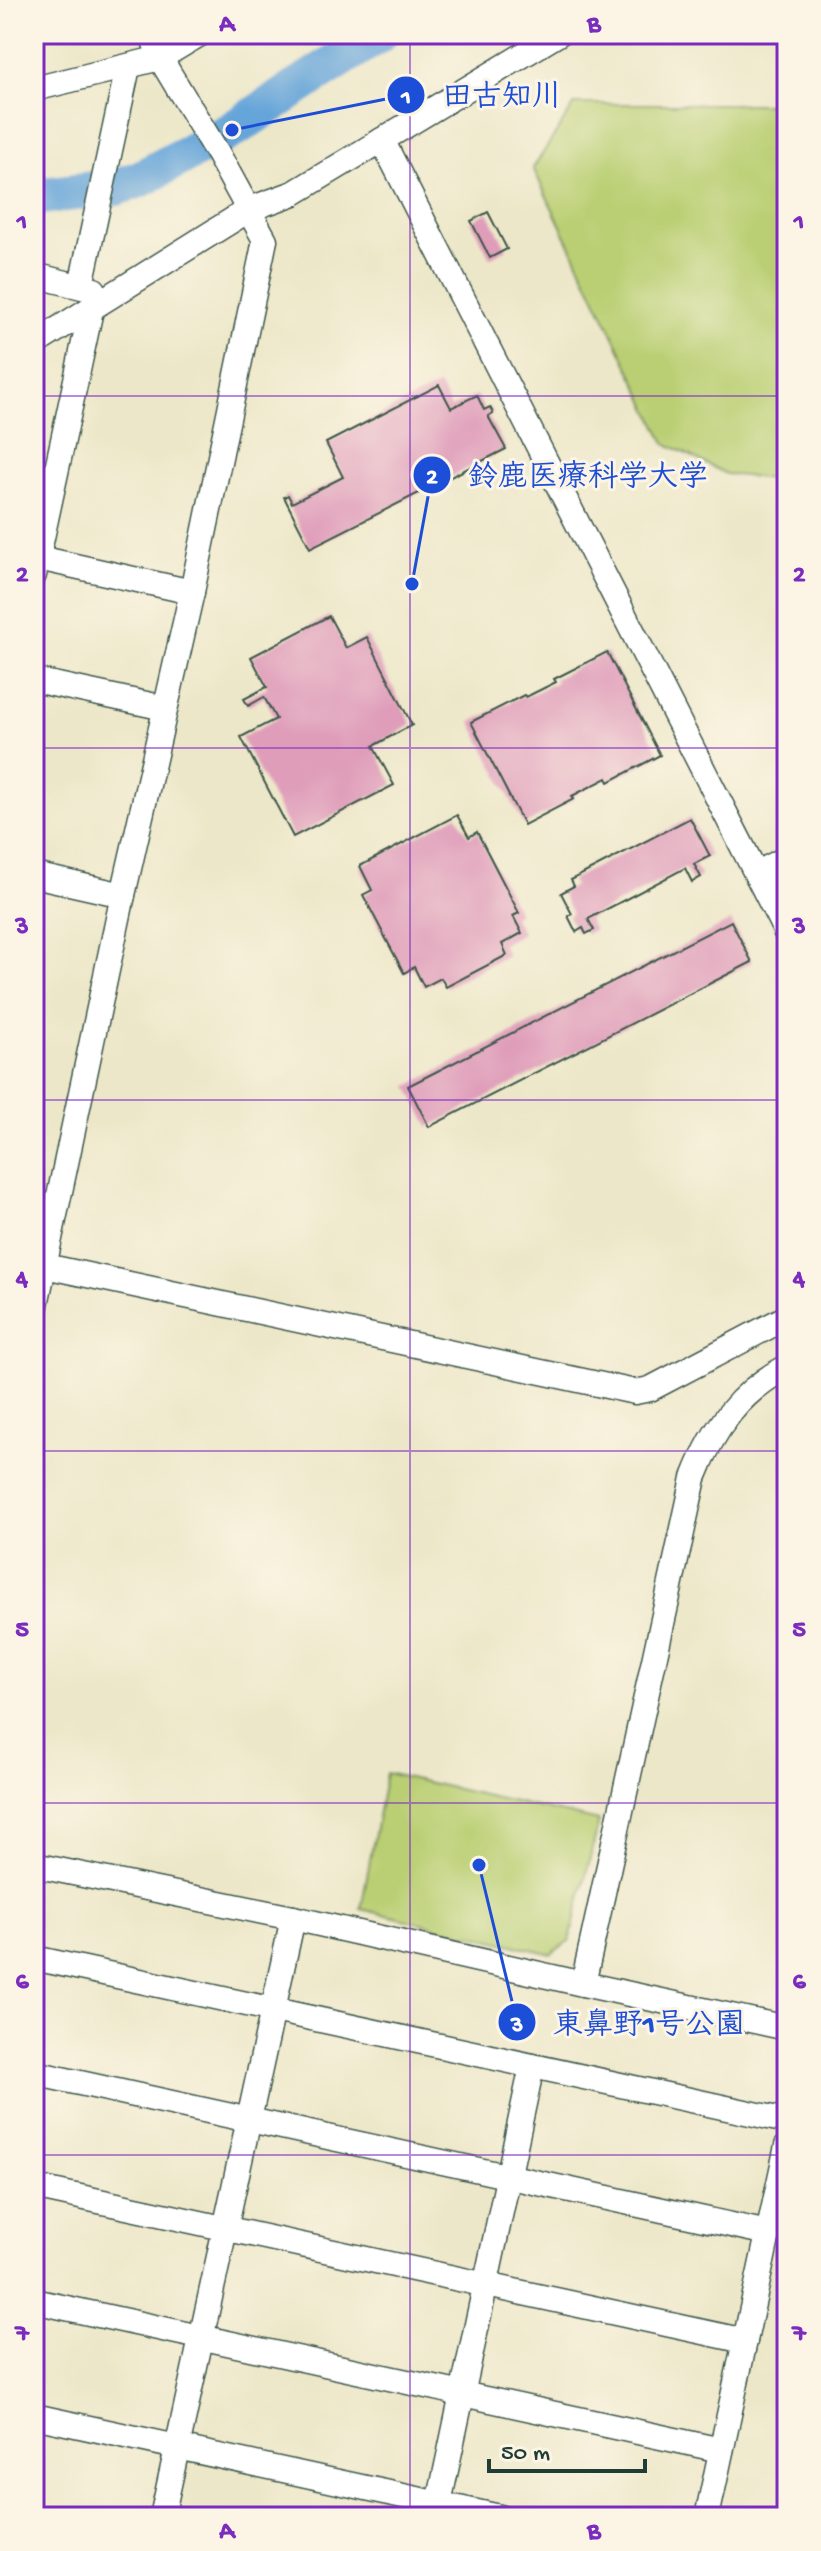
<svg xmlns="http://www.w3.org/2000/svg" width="821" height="2551" font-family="'Gochi Hand','Klee One',sans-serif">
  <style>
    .green { fill: #bacf73; stroke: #6c8654; stroke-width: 2 }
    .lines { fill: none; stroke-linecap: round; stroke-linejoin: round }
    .river { stroke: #66a5d9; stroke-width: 38 }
    .building { fill: #df9dba }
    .minor-casing { stroke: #3e564a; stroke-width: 27 }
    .minor { stroke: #fff; stroke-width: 24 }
    .grid { fill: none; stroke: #7b2cbf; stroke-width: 2; stroke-opacity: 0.55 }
    .leader { fill: none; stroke: #1d4ed8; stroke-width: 3 }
    .callout-dot { fill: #1d4ed8; stroke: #fcf5e5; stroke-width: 3 }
    .mark-label { font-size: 24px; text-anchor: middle; font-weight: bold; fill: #fff }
    .callout-label { font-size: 30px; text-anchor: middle; font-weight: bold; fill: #1d4ed8; stroke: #fcf5e5; stroke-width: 6; stroke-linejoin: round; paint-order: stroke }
    .neatline { fill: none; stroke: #7b2cbf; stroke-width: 3 }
    .grid-label { font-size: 26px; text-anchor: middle; font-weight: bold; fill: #7b2cbf }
  </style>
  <rect width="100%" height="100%" fill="#fcf5e5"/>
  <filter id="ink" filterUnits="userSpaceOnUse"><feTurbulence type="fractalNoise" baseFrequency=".0125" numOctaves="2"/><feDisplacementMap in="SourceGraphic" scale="16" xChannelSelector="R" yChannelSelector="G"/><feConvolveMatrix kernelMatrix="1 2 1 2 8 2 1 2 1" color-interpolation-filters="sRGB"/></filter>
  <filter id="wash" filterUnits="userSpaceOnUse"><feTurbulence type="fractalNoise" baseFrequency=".006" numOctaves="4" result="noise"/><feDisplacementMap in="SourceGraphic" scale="32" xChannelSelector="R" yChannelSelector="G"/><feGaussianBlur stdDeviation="1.8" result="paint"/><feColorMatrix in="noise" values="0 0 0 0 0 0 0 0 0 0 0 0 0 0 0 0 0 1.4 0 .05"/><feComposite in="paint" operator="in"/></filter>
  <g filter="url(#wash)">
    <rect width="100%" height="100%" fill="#ede7c9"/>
    <g class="green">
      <polygon points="575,104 787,104 787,478 772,479 726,474 665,443 533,168"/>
      <polygon points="386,1773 599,1821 570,1940 551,1954 361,1909"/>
    </g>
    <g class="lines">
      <polyline class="river" points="34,197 116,187 140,179 232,130 379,34"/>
    </g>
    <g id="blocks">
      <g class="building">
        <polygon points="488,212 507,249 490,258 471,221"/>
        <polygon points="439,385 451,408 477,395 484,410 490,407 493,413 488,416 506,449 310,548 284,497 288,495 292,503 343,477 326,443"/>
        <polygon points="329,616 346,648 367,637 412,725 373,746 394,785 293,837 241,737 276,719 264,697 248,706 244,699 267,687 251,657"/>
        <polygon points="607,652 660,755 609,782 607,778 572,796 574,799 524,825 471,722 524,695 526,697 556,682 554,679"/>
        <polygon points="457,815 469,837 477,832 519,913 513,916 522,933 502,944 507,955 446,987 441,978 424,987 414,967 404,973 363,895 372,890 360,866"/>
        <polygon points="690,818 710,856 694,864 701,877 692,882 685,868 588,919 594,930 586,934 583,928 576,932 568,916 572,914 561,893 574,886 571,880"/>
        <polygon points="731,921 752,962 429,1127 408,1086"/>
      </g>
    </g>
  </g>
  <g filter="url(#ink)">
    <use href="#blocks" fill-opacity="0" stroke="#3e564a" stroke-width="2"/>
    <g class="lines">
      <g class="minor-casing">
        <g id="minor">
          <polyline points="34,89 160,58 200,34"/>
          <polyline points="382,140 787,934"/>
          <polyline points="34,275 94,290"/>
          <polyline points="81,285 128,67"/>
          <polyline points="34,344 250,209 294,193 558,34"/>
          <polyline points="34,557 192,592"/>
          <polyline points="34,575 91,310"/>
          <polyline points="34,680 165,708"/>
          <polyline points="756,874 787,858"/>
          <polyline points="34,875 123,895"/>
          <polyline points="45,1266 635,1392 650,1389 787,1317"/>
          <polyline points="34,1314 123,895 192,592 265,240 218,154 160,58 152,34"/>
          <path d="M34,1865L293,1918L583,1984L694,1478C713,1429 740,1391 787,1367"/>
          <polyline points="34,1958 787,2121"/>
          <polyline points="583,1984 787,2028"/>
          <polyline points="34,2073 768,2233"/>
          <polyline points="34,2187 745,2341"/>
          <polyline points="34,2301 721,2450"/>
          <polyline points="34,2416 500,2517"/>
          <polyline points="439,2503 532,2066"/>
          <polyline points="162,2517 293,1918"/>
          <polyline points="707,2517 787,2146"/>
        </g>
      </g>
      <use href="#minor" class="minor"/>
    </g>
  </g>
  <path class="grid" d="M410,34V2517M34,396H787M34,748H787M34,1100H787M34,1451H787M34,1803H787M34,2155H787"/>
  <path class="leader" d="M232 130L406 95M412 584L432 475M479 1865L517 2022"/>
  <g class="callout-dot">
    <circle cx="232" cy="130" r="8"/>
    <circle cx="412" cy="584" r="8"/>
    <circle cx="479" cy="1865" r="8"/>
    <circle cx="406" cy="95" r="20"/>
    <circle cx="432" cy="475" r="20"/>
    <circle cx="517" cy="2022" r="20"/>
  </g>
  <g class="mark-label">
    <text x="406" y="103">1</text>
    <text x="432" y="483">2</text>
    <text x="517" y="2031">3</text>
  </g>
  <g class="callout-label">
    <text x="502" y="105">田古知川</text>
    <text x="588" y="485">鈴鹿医療科学大学</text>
    <text x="649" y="2033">東鼻野1号公園</text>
  </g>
  <rect width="821" height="2551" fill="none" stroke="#fcf5e5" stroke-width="88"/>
  <path d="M489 2459v12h156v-12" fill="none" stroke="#1f3d34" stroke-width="4"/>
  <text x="501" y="2459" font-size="24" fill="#1f3d34" stroke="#fcf5e5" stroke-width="6" paint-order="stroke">50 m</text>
  <rect x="44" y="44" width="733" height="2463" class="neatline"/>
  <g class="grid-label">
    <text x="227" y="31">A</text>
    <text x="594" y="31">B</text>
    <text x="22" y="229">1</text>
    <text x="799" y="229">1</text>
    <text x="22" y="581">2</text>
    <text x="799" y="581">2</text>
    <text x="22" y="933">3</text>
    <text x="799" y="933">3</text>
    <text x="22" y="1285">4</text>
    <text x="799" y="1285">4</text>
    <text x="22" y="1636">5</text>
    <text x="799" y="1636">5</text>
    <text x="22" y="1988">6</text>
    <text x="799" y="1988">6</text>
    <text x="22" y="2340">7</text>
    <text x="799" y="2340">7</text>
    <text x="227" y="2538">A</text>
    <text x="594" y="2538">B</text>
  </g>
</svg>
